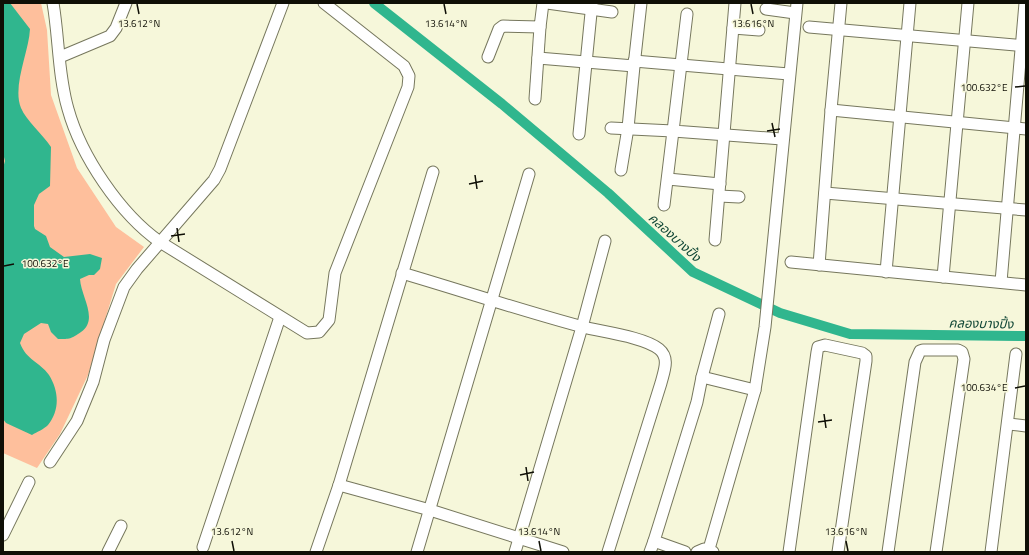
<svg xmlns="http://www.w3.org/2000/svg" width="1029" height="555" font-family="'Titillium Web','Noto Sans Thai',sans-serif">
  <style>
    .green { fill: #febf9c }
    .water { fill: #30b68e }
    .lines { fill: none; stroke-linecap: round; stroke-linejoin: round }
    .canal { stroke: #30b68e; stroke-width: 10 }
    .minor-casing { stroke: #76775d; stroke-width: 13 }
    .minor { stroke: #fff; stroke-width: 11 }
    .ticks { fill: none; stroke: #0f0f06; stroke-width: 1.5 }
    .labels { text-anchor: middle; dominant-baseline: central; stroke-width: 3; stroke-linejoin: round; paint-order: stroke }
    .water-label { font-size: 13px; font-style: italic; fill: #114736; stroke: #f6f7da }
    .ticks-label { font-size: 10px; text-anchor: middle; fill: #0f0f06; stroke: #f6f7da; stroke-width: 3; stroke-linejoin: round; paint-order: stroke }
  </style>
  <rect width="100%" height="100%" fill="#f6f7da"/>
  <polygon class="green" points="3,3 41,3 47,30 51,95 77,168 116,227 144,247 116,284 88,375 60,434 37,468 3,453"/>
  <path class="water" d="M3,3H10L30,29C29,52 12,86 21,108C26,120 43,135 51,147L50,186L39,194L34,205V226L35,229L46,236L50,247L64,257L90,254L102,258L100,269L94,275H89L80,279C81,297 99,319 81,332C71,339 70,339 58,339L51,332L48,324L41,323L24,334L20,343C27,361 39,361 49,375C59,391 60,410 48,425C44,429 37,432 32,435L6,423L3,419V168L5,161L3,153Z"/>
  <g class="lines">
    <polyline class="canal" points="374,3 502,104 608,193 693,272 780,313 850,334 1026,336"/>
    <g class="minor-casing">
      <g id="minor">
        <path d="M53,3C59,38 58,75 68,109C81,156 120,214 160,242L307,333L319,332L329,320L335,273L408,87L409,76L404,66L324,3"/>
        <polyline points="547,3 612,12"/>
        <polyline points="766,9 795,13"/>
        <polyline points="687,14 673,131 782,139"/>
        <polyline points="809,27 1026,46"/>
        <polyline points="733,28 759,30"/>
        <polyline points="60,57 110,36 116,28 126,3"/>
        <polyline points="488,57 499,29 503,26 540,27 543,3"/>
        <polyline points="538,58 634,66 641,3"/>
        <polyline points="634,61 789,74"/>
        <polyline points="535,99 540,27"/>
        <polyline points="831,110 1026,129"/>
        <polyline points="611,128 673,131 664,205"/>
        <polyline points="579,134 592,3"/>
        <polyline points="621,170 628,128 634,66"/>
        <polyline points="668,179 720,184"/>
        <polyline points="825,193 1026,210"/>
        <polyline points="719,196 739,197"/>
        <polyline points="715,240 735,3"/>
        <polyline points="791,262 1026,285"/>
        <polyline points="819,265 831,110 841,3"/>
        <polyline points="886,272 910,3"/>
        <path d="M402,273C463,291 523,311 583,327C603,332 644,337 659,349C670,358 664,371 661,383L608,552"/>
        <polyline points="943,277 968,3"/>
        <polyline points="1001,282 1025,3"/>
        <polyline points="702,377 755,390"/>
        <polyline points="1009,424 1026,426"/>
        <polyline points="50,462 77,421 93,382 104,340 124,287 137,269 214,180 220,169 283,3"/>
        <polyline points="339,485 430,510 563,552"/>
        <polyline points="3,535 29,482"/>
        <polyline points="203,547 280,317"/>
        <polyline points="709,549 755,390 765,327 797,3"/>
        <polyline points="108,552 121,526"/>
        <polyline points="316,552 339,485 433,172"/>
        <polyline points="417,552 529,174"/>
        <polyline points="515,552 582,327 605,241"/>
        <polyline points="650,552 654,541"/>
        <polyline points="685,552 654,541 697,402 702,377 719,314"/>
        <polyline points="697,552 704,549 713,552"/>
        <polyline points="789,552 817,352 818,347 825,345 862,353 866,356 866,361 838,552"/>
        <polyline points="888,552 915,362 920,351 923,350 958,350 962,352 964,359 936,552"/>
        <polyline points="991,552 1016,354"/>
      </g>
    </g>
    <use href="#minor" class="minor"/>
  </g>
  <path class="ticks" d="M137,4L139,14M444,4L446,14M751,4L753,14M1015,87L1025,86M772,123L775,137M767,131L780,129M475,175L477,189M469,184L483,181M177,228L179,242M171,236L185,234M4,266L14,264M1015,388L1025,386M824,414L826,428M818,422L832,420M526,467L528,481M520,475L534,472M232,541L234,551M539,541L541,551M846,541L848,551"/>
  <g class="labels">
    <g class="water-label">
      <text transform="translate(675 237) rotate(42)">คลองบางปิ้ง</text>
      <text transform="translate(981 323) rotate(1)">คลองบางปิ้ง</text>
    </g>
  </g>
  <g class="ticks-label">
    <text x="139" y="27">13.612°N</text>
    <text x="446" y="27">13.614°N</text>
    <text x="753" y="27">13.616°N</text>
    <text x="984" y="91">100.632°E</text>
    <text x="45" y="267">100.632°E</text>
    <text x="984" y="391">100.634°E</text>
    <text x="232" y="535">13.612°N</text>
    <text x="539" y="535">13.614°N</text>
    <text x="846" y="535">13.616°N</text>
  </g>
  <rect width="1029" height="555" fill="none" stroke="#0f0f06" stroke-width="8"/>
</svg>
